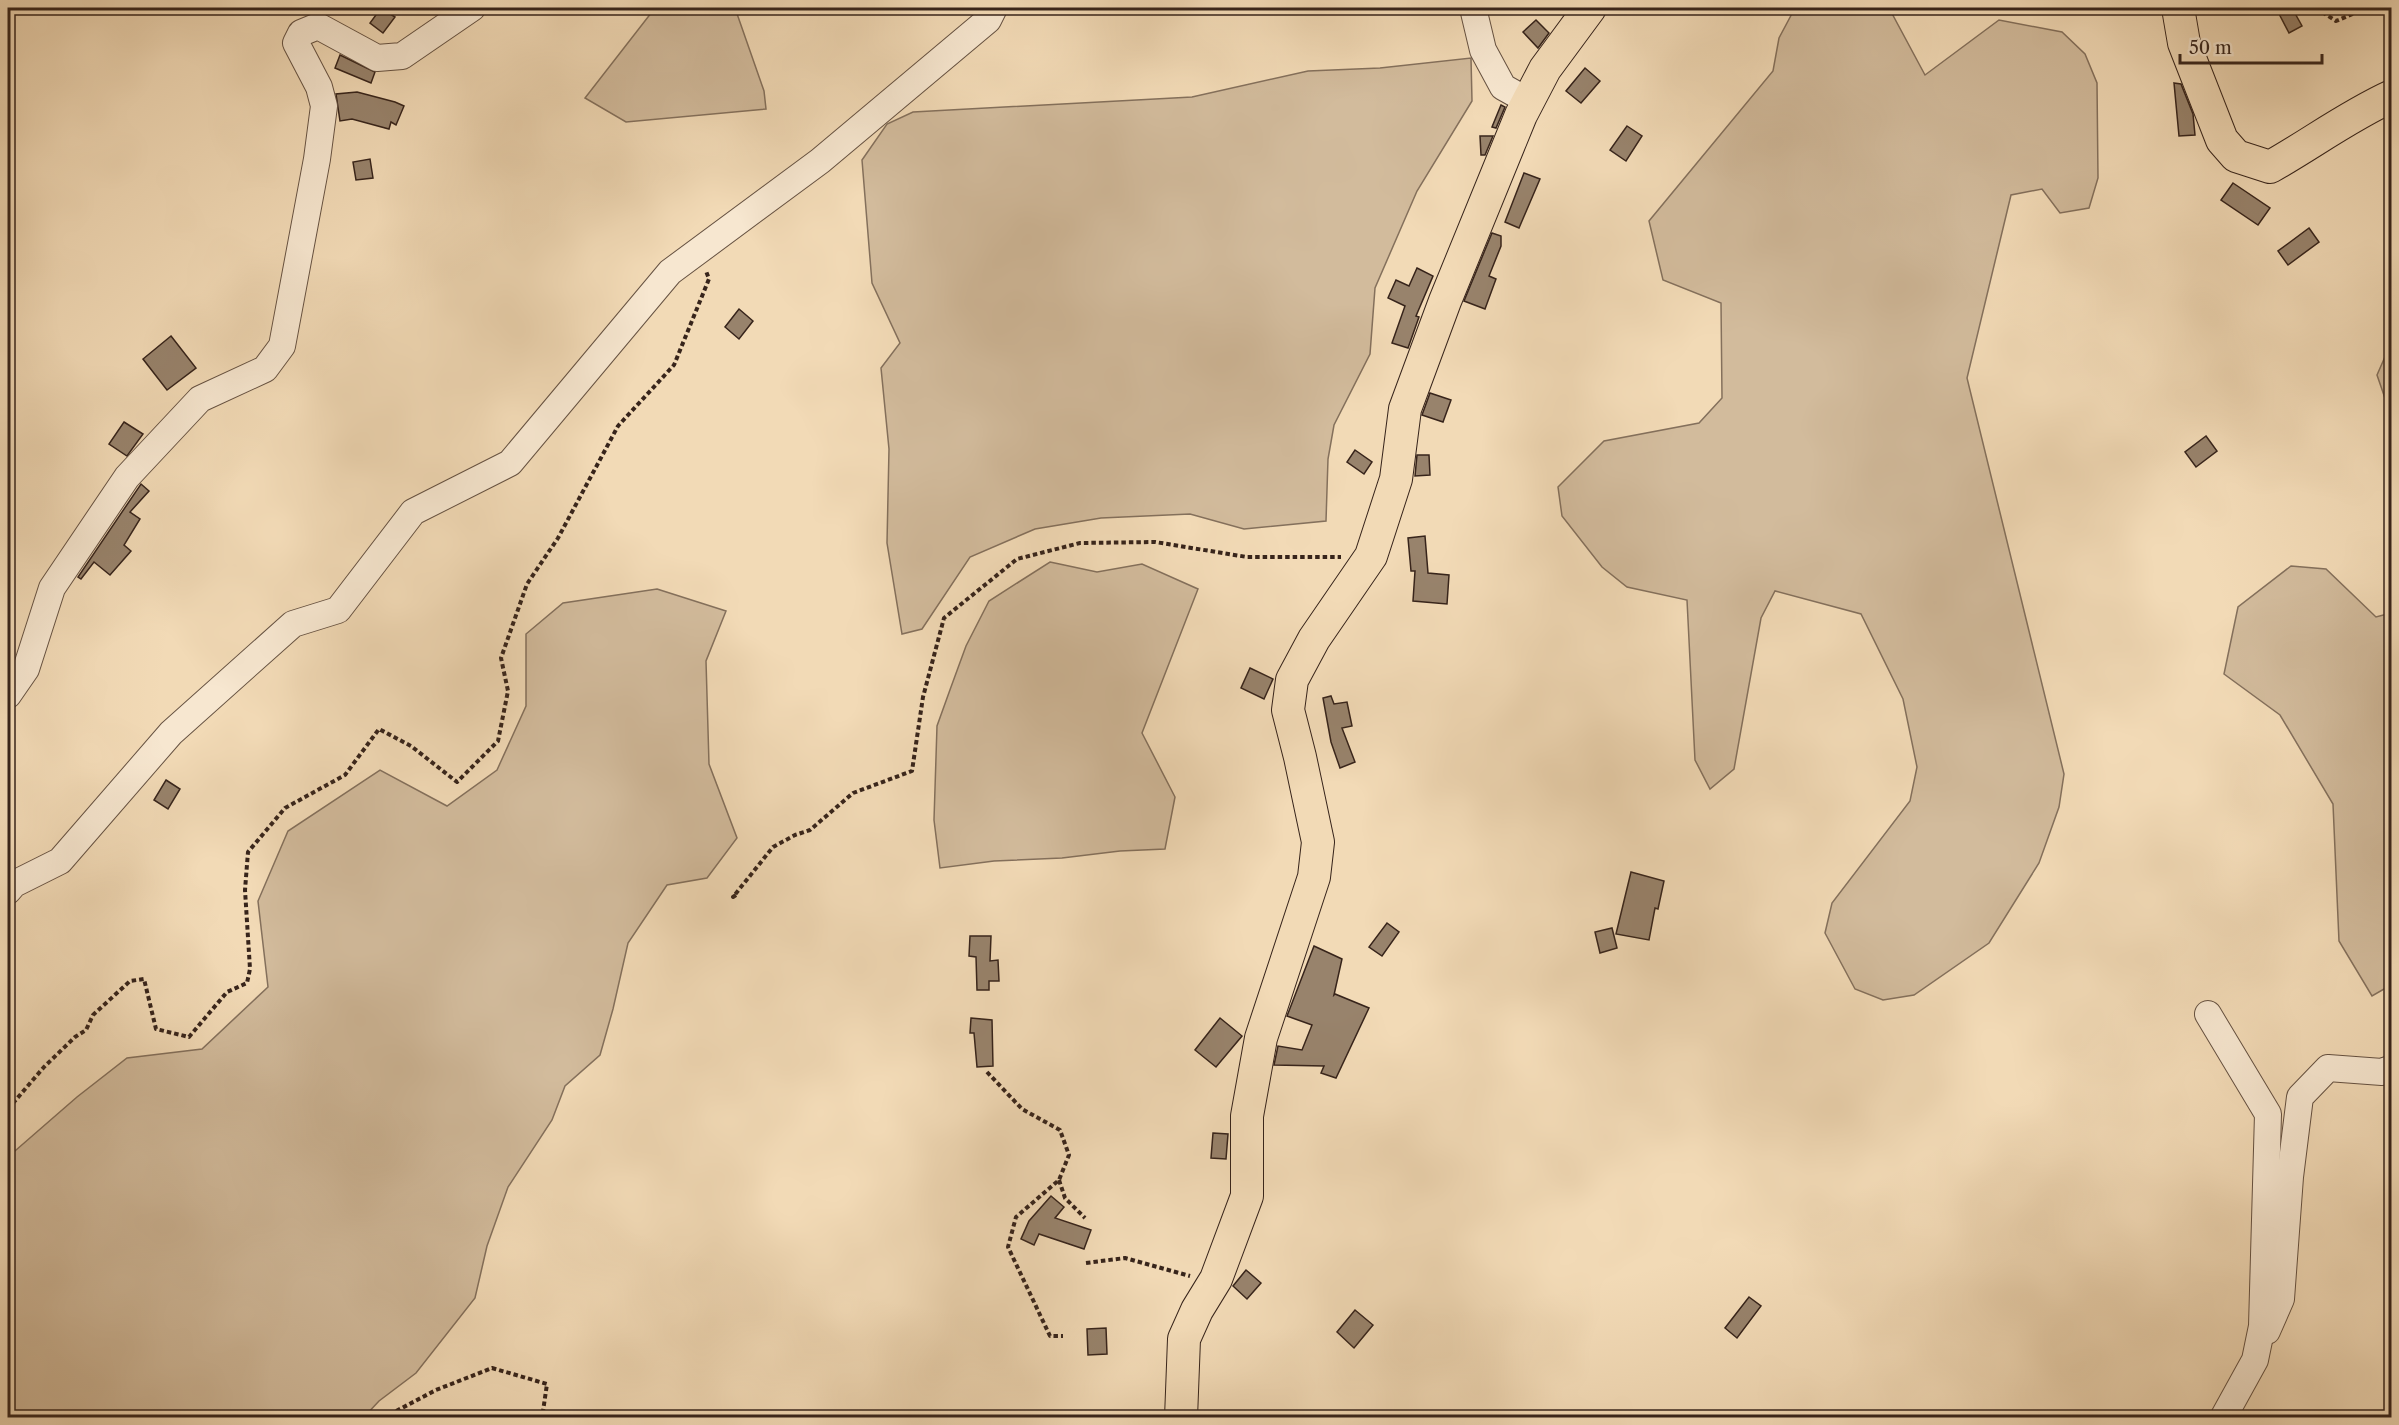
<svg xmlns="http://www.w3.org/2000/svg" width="2399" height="1425" font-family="'Libre Caslon Text',serif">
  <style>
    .green { fill: #d2bb9c; stroke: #84705c; stroke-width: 1.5 }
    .building { fill: #98836c; stroke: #37241b; stroke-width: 1.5 }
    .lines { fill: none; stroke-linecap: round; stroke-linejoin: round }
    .minor-casing { stroke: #665242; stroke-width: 28 }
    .major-casing { stroke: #37241b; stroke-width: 34 }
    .path { stroke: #37241b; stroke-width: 4; stroke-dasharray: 4.5 3; stroke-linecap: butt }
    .minor { stroke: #f7e7d0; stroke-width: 26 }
    .major { stroke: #f2dab6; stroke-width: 32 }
  </style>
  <rect width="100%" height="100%" fill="#f2dab6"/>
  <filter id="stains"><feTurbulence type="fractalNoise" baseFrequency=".00333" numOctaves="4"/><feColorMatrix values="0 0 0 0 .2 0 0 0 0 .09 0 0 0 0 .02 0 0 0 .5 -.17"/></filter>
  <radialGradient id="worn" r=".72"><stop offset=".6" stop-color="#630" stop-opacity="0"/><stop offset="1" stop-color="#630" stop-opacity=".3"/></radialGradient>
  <g class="green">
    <polygon points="655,8 735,8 764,91 766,109 626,122 585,98"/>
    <polygon points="1795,8 1889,8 1925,75 1999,20 2062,32 2085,54 2097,83 2098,178 2089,208 2060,213 2042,189 2011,195 1967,378 2064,774 2059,807 2039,863 1989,943 1914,995 1883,1000 1855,989 1825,933 1832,903 1910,801 1917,767 1903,699 1861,614 1775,591 1761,618 1734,769 1710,789 1695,760 1687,600 1627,587 1602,567 1562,516 1558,487 1604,441 1699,423 1722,398 1721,303 1663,280 1649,221 1773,71 1779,38"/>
    <polygon points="1471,58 1472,101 1417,191 1375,288 1370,354 1334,425 1328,459 1326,521 1244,529 1190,514 1101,518 1035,529 970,557 922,629 902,634 887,543 889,449 881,368 900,343 872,283 862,160 887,124 913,112 1192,97 1308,71 1380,68"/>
    <polygon points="2391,343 2391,409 2388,407 2377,375"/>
    <polygon points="1050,562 1097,572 1142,564 1198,589 1142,733 1175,797 1165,849 1120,851 1062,858 994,861 940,868 934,820 937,726 951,687 966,646 989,601"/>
    <polygon points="2291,566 2326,569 2376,617 2391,613 2391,985 2372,996 2339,941 2333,804 2280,715 2224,674 2238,607"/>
    <polygon points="657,589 726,611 706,661 709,764 737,838 707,878 667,885 628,943 613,1009 600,1055 565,1086 552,1120 508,1187 487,1246 475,1298 416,1373 379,1401 364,1417 8,1417 8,1157 77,1097 127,1058 202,1049 268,987 258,901 288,831 380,770 447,806 497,770 526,706 526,634 563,603"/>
  </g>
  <g class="building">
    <polygon points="381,8 395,17 383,33 370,23"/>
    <polygon points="2276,8 2292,8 2302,26 2289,33"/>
    <polygon points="1536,20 1549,33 1538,48 1523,32"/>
    <polygon points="340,55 375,72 371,83 335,68"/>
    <polygon points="1585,68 1600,81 1581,103 1566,91"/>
    <polygon points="2174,83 2181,84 2193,114 2195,135 2179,136"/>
    <polygon points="357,92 395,102 404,106 396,125 391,122 389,129 352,119 340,121 336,94"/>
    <polygon points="1501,105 1505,107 1496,128 1492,127"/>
    <polygon points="1627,126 1642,136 1626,161 1610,150"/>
    <polygon points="1480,136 1493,136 1485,155 1481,155"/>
    <polygon points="370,159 373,178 356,180 353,162"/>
    <polygon points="1524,173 1540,179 1519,228 1505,222"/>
    <polygon points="2233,183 2270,208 2258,225 2221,200"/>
    <polygon points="2309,228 2319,242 2288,265 2278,251"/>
    <polygon points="1492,233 1501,236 1501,246 1489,276 1496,279 1485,309 1464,301"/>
    <polygon points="1417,268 1433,276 1416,316 1419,317 1408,348 1392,343 1405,306 1388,298 1396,280 1409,286"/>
    <polygon points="739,309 753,321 739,339 725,327"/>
    <polygon points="171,336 196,368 167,390 143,359"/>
    <polygon points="1430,393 1451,400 1443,422 1422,415"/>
    <polygon points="124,422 143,434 127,456 109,444"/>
    <polygon points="2206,436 2217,451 2196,467 2185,452"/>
    <polygon points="1355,450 1372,462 1364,474 1347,462"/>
    <polygon points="1417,455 1429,455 1430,475 1415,476"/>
    <polygon points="141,484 149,491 130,512 140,519 124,545 131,551 110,575 94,562 81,579 78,577"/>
    <polygon points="1425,536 1428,573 1449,575 1447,604 1413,601 1415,571 1411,571 1408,538"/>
    <polygon points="1250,668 1273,679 1264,699 1241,688"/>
    <polygon points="1331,696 1334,704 1347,702 1352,726 1342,728 1355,762 1340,768 1331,742 1323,698"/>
    <polygon points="166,780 180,789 168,809 154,800"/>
    <polygon points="1631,872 1664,881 1658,909 1655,908 1649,940 1616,934"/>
    <polygon points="1387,923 1399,932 1382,956 1369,947"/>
    <polygon points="1612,928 1617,948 1600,953 1595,932"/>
    <polygon points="970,936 991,936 990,961 998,960 999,981 989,981 989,990 977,990 976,957 969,956"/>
    <polygon points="1314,946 1342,959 1334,995 1335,994 1369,1008 1336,1078 1321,1073 1324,1066 1274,1065 1278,1046 1302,1050 1312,1025 1287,1016"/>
    <polygon points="971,1018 992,1020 993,1066 977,1067 974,1033 970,1033"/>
    <polygon points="1220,1018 1242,1036 1216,1067 1195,1050"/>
    <polygon points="1213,1133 1228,1134 1226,1159 1211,1158"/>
    <polygon points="1051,1196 1064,1207 1055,1218 1091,1230 1084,1249 1039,1234 1034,1245 1021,1239 1029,1221"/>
    <polygon points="1246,1270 1261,1283 1247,1299 1233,1286"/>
    <polygon points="1749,1297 1761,1306 1737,1338 1725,1328"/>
    <polygon points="1355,1310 1373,1325 1354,1348 1337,1332"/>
    <polygon points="1106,1328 1107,1354 1088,1355 1087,1329"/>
  </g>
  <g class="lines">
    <g class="minor-casing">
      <g id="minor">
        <polyline points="1473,8 1483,50 1503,87 1528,101"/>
        <polyline points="8,695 26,669 52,588 127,477 200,399 265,369 282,346 317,159 324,106 319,87 296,43 301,33 318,26 377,58 402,56 472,8"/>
        <polyline points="8,891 14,884 60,861 171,733 293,624 338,610 413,512 510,463 670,272 820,161 988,20 994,8"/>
        <polyline points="2208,1014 2268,1114 2262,1326 2255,1360 2223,1418"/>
        <polyline points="2267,1331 2281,1299 2290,1177 2300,1097 2328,1068 2382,1072 2392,1068"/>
      </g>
    </g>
    <g class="major-casing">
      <g id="major">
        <path d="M2178,8L2184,43L2222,140L2236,156L2270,167C2311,144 2348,116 2392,96"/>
        <polyline points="1181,1418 1184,1339 1197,1310 1216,1279 1247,1196 1247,1116 1261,1038 1314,877 1318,842 1300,757 1288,710 1292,680 1314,639 1371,556 1396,479 1405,409 1445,301 1521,115 1545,69 1590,8"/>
      </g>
    </g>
    <g class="path">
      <polyline points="2316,8 2336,21 2367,8"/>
      <polyline points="736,895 733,897 773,847 795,835 810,830 853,793 912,771 923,697 944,618 1017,559 1080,543 1155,542 1247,557 1341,557"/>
      <polyline points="987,1072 1022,1109 1060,1130 1069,1155 1059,1180 1016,1217 1008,1247 1050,1336 1063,1336"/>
      <polyline points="8,1109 44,1067 75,1037 86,1030 93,1015 130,981 144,979 156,1029 189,1037 227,992 247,983 250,969 245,890 248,852 285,808 345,775 379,729 411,746 457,782 498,741 508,691 501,658 527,584 558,538 618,426 674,365 709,279 706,271"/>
      <polyline points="1059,1180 1065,1198 1085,1218"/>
      <polyline points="1086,1263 1125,1258 1190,1276"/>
      <polyline points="383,1418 436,1390 492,1368 547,1384 542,1418"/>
    </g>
    <use href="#minor" class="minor"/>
    <use href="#major" class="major"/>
  </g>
  <rect width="2399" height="1425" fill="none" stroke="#f2dab6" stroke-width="30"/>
  <rect x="9" y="9" width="2381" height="1407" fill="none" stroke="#37241b" stroke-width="3"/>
  <rect x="15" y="15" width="2369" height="1395" fill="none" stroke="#37241b" stroke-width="1.5"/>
  <path d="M2180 54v9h142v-9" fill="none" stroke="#37241b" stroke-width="3"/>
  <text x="2189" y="54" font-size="18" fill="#37241b" stroke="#f7e7d0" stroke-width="4.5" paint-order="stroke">50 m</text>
  <rect width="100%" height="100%" filter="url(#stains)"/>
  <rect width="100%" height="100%" fill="url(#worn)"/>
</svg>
